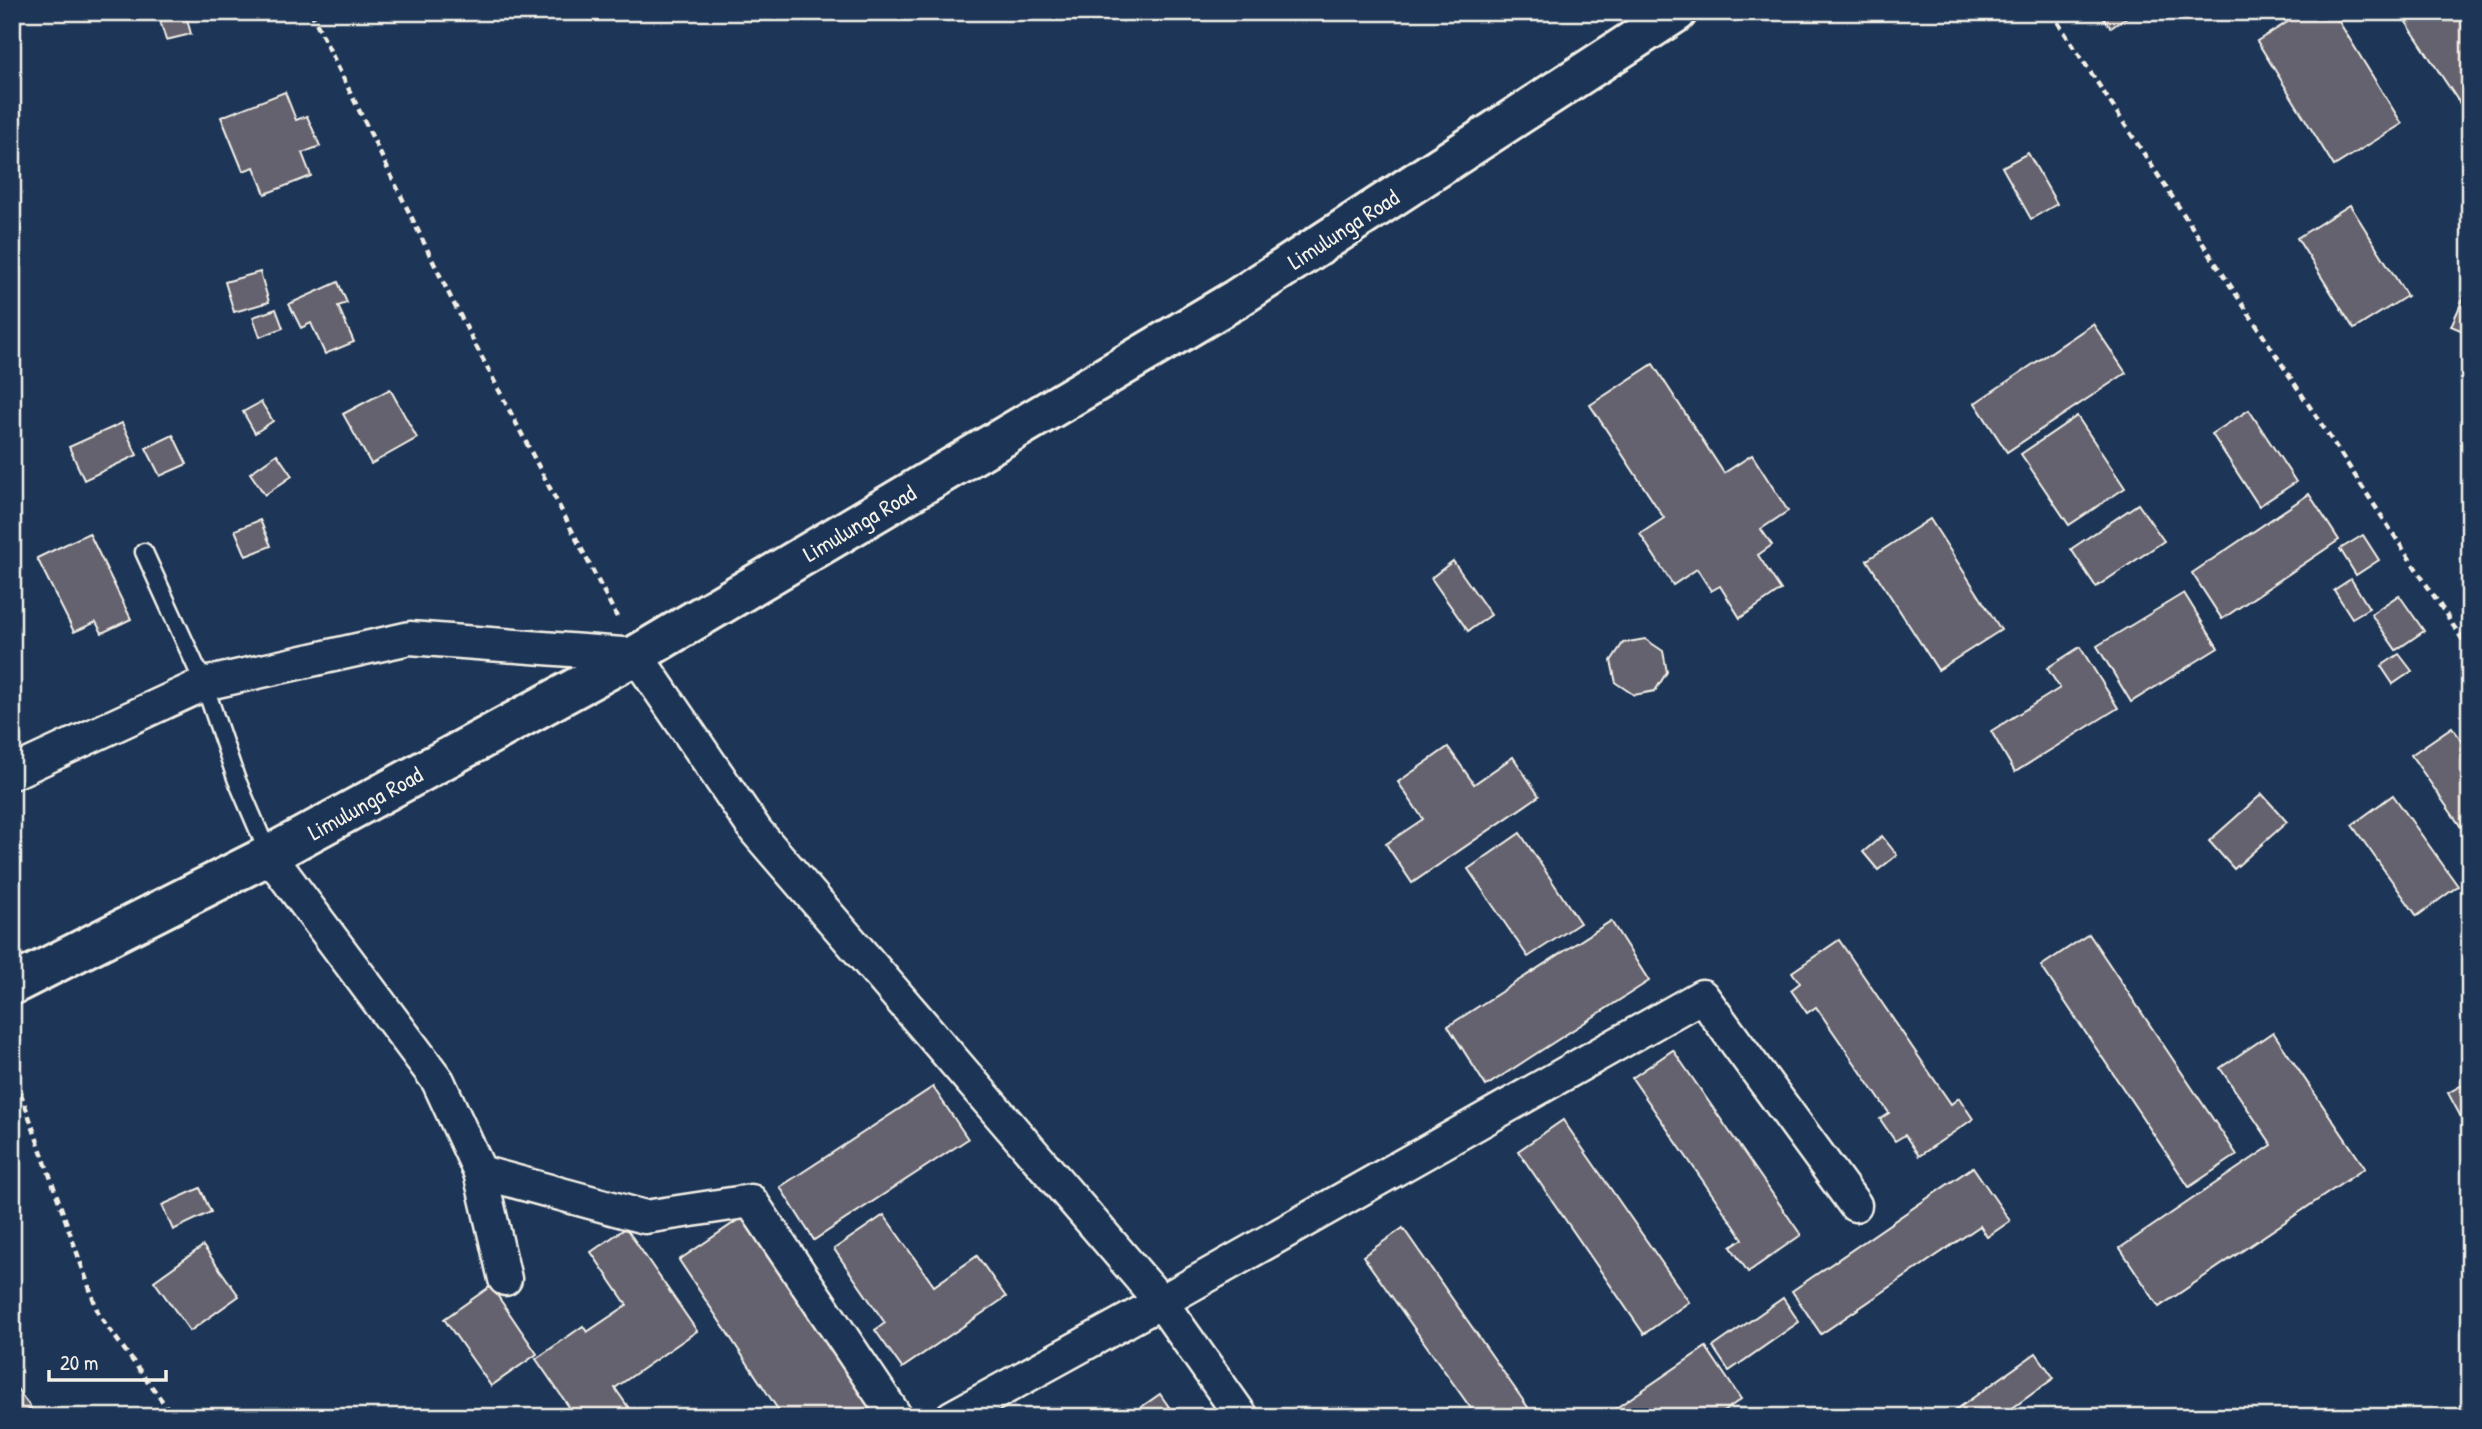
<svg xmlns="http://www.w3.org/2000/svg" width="2482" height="1429" font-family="'Patrick Hand',sans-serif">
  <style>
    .building { fill: #65626f; stroke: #f4f1e8; stroke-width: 2 }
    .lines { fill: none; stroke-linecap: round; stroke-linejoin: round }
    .lane-casing { stroke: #f4f1e8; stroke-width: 21 }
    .street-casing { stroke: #f4f1e8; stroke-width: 37 }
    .secondary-casing { stroke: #f4f1e8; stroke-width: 44 }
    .path { stroke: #f4f1e8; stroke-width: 4.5; stroke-dasharray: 7 5; stroke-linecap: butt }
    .lane { stroke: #1d3557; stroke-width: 16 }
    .street { stroke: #1d3557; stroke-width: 32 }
    .secondary { stroke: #1d3557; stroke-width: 38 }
    .labels { text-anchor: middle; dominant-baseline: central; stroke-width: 5; stroke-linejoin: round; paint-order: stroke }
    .street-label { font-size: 23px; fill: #f4f1e8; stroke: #1d3557 }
  </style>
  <rect width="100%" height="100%" fill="#1d3557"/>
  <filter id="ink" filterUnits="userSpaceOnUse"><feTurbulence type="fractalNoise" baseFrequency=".0143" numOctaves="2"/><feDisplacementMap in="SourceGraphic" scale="14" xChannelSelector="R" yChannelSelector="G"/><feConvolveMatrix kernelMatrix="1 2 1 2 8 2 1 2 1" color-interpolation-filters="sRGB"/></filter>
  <g filter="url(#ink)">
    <g class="building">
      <polygon points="163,12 185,12 191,34 166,40 158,14"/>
      <polygon points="1118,12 1138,12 1123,21"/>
      <polygon points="2099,12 2124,12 2127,17 2111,28"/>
      <polygon points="2304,12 2333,12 2402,124 2334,166 2257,41"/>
      <polygon points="2470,12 2470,99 2461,105 2400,13"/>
      <polygon points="285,92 296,120 307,116 320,146 302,153 311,176 265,194 254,167 243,171 221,117"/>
      <polygon points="2028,153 2057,204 2031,219 2002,167"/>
      <polygon points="2350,205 2407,296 2354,329 2297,238"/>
      <polygon points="260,272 269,302 234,312 225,282"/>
      <polygon points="338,282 347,303 338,306 354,342 325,354 311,323 301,328 289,304"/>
      <polygon points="2470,284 2470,334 2451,326"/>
      <polygon points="276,309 283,328 260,337 253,317"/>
      <polygon points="2093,324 2126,373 2007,452 1975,403"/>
      <polygon points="1653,364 1724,473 1752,455 1788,511 1761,529 1772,545 1758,555 1781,590 1740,618 1720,586 1711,591 1697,569 1673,585 1640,534 1664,518 1590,405"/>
      <polygon points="390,389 417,438 371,464 343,414"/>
      <polygon points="261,402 273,421 255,433 243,412"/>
      <polygon points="2249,410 2296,482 2259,506 2212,434"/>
      <polygon points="2077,416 2125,488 2069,525 2021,454"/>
      <polygon points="122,423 137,455 84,480 69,447"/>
      <polygon points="173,435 187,464 160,476 146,448"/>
      <polygon points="277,454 292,476 265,495 250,473"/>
      <polygon points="2309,494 2339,540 2222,619 2192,573"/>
      <polygon points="2138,504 2164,541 2096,587 2071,549"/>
      <polygon points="1930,519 2001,630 1938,670 1867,560"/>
      <polygon points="260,520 271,546 246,556 235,530"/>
      <polygon points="89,533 131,619 102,633 96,622 74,632 37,558"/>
      <polygon points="2363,535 2379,560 2356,575 2340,549"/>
      <polygon points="1453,561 1491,615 1468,631 1431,578"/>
      <polygon points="2351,579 2369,608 2352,618 2334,590"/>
      <polygon points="2184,593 2218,648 2131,702 2097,646"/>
      <polygon points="2399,595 2424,631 2396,650 2371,614"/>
      <polygon points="1645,639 1663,651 1667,672 1655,691 1634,695 1616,683 1611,661 1623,643"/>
      <polygon points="2080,647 2118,708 2015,772 1991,731 2060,688 2047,668"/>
      <polygon points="2399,654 2412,671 2393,684 2381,666"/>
      <polygon points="2452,727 2470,752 2470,840 2411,755"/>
      <polygon points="1448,747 1474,784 1513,757 1539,796 1412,883 1386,844 1423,819 1398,782"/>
      <polygon points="2262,794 2287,822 2234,869 2209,841"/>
      <polygon points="2393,795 2458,886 2417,916 2352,825"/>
      <polygon points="1520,833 1580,923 1528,957 1468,869"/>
      <polygon points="1882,836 1897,855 1878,870 1863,852"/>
      <polygon points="1611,921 1649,981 1486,1086 1448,1026"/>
      <polygon points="2089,934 2237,1155 2189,1187 2041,966"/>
      <polygon points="1839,940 1951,1104 1959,1098 1973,1119 1919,1156 1905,1135 1895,1141 1880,1119 1889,1113 1816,1007 1807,1013 1791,990 1800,983 1792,972"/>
      <polygon points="2273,1032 2365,1168 2159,1307 2120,1248 2272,1145 2220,1068"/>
      <polygon points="1673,1050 1801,1235 1748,1272 1731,1247 1743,1239 1632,1078"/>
      <polygon points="2464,1084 2470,1095 2469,1132 2448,1093"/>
      <polygon points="933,1087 968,1139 814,1240 780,1187"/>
      <polygon points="1563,1120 1689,1302 1644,1334 1518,1151"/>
      <polygon points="1973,1167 2010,1221 1987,1237 1980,1226 1821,1334 1792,1291"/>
      <polygon points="200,1188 211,1212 173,1230 162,1205"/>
      <polygon points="884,1215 934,1286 977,1256 1006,1297 902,1368 875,1330 885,1323 834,1249"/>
      <polygon points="744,1216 877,1417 783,1417 679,1260"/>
      <polygon points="626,1228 697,1331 615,1388 635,1417 576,1417 536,1359 583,1326 587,1332 627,1305 591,1252"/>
      <polygon points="1403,1228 1534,1416 1533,1417 1477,1417 1363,1256"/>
      <polygon points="203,1246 239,1296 190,1331 154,1281"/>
      <polygon points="491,1286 537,1354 491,1386 444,1319"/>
      <polygon points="1783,1298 1799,1322 1729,1371 1713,1347"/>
      <polygon points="1706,1347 1741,1399 1716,1417 1603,1417"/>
      <polygon points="2036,1353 2054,1378 2000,1417 1946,1417"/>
      <polygon points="12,1382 31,1408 19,1417 12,1417"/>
      <polygon points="1160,1394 1176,1417 1127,1417"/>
    </g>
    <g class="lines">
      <g class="lane-casing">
        <polyline id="lane" points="144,552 204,684 236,778 269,855"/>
      </g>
      <g class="street-casing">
        <g id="street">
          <polyline points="12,773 204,684 410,638 636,655 756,831 1161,1302 1702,996 1855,1205"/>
          <polyline points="269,855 438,1081 480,1172 505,1279"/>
          <polyline points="480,1172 645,1217 751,1201 896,1417"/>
          <polyline points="952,1417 1161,1302 1242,1417"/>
        </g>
      </g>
      <g class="secondary-casing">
        <polyline id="secondary" points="12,985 269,855 636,655 1236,299 1677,12"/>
      </g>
      <g class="path">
        <polyline points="311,12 451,298 617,617"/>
        <polyline points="2051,12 2470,651"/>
        <polyline points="12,1084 21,1094 99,1315 174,1417"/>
      </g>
      <use href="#lane" class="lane"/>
      <use href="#street" class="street"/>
      <use href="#secondary" class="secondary"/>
    </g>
  </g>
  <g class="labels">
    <g class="street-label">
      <text transform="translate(1343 229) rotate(-33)">Limulunga Road</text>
      <text transform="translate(859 523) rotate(-31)">Limulunga Road</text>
      <text transform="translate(365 803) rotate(-29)">Limulunga Road</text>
    </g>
  </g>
  <rect width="2482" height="1429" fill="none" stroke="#1d3557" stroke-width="42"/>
  <rect x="21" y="21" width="2440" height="1387" fill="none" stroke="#f4f1e8" stroke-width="2.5" filter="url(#ink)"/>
  <path d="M49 1370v10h117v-10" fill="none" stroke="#f4f1e8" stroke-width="3.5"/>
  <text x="60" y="1370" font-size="21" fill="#f4f1e8" stroke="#1d3557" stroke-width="5" paint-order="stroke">20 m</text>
</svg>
